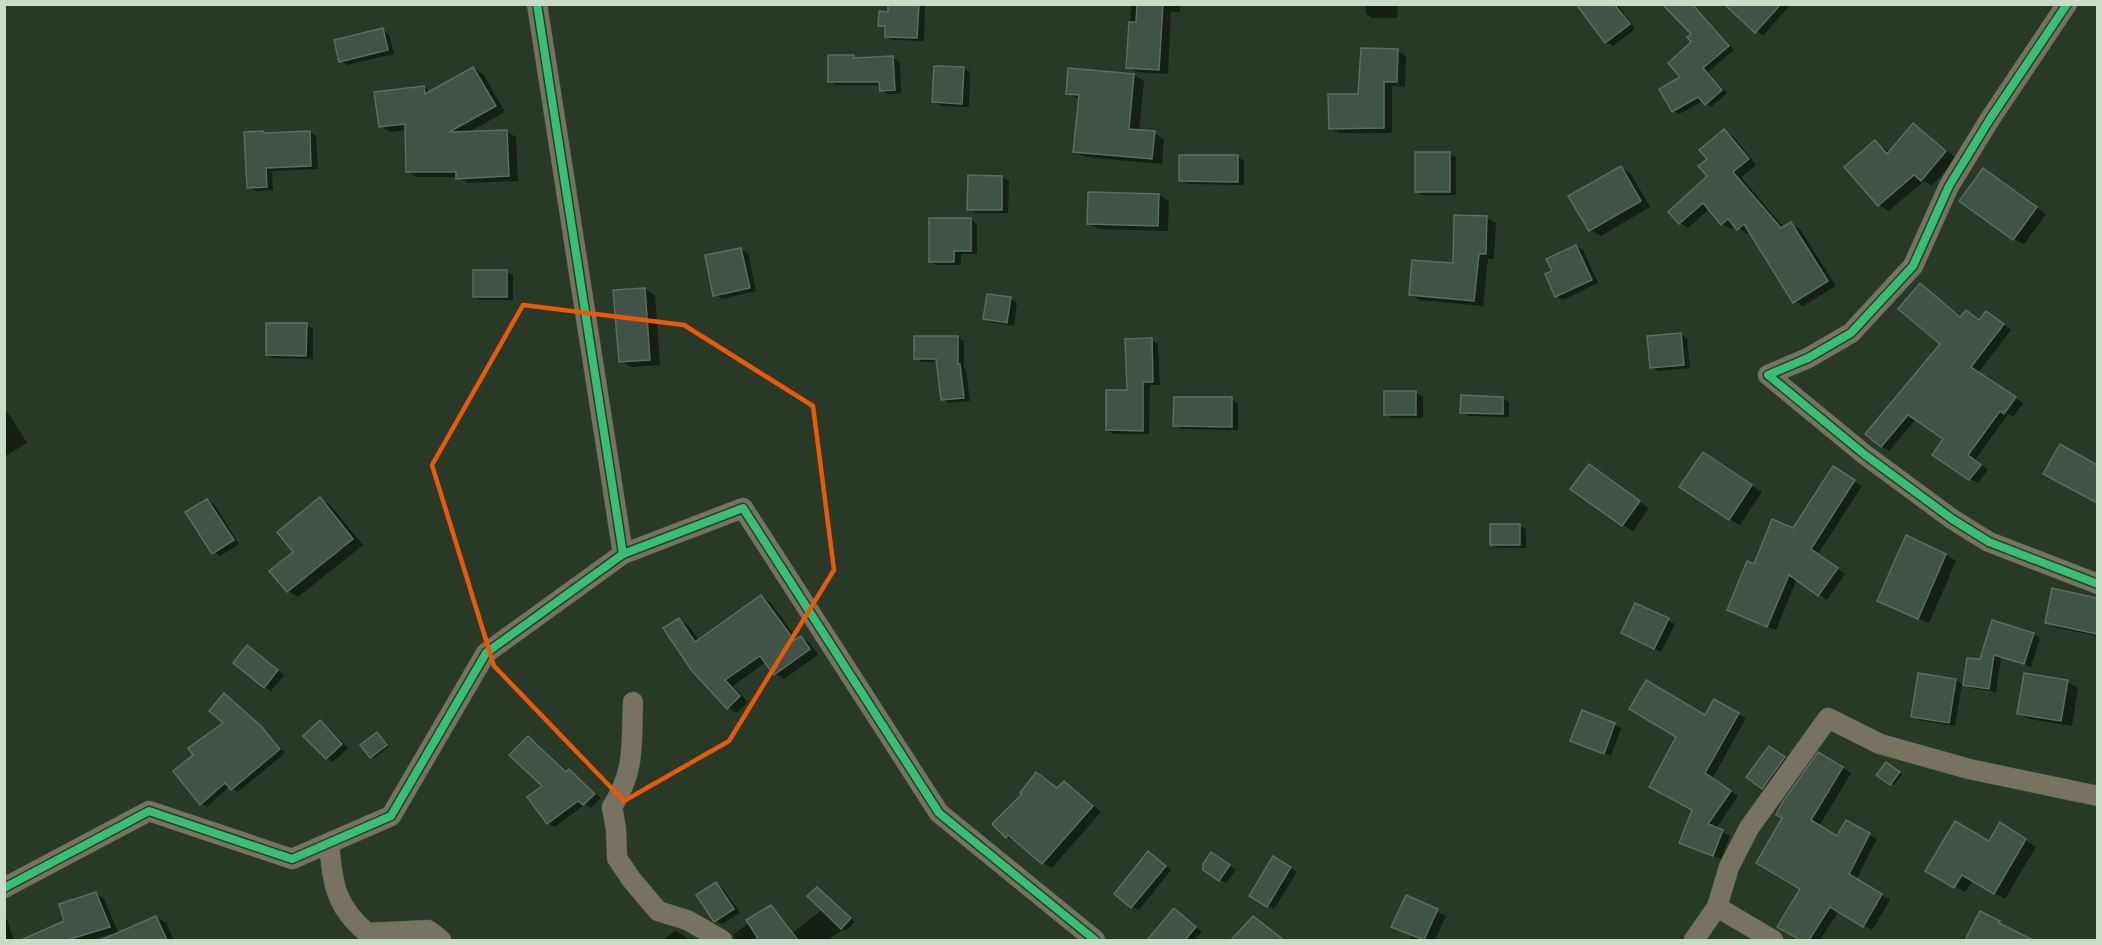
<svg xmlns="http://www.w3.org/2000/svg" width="2102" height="945" font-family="'PT Sans Narrow',sans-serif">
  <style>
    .shadow { fill: #0007 }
    .building { fill: #415346; stroke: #5b6d60; stroke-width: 1.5 }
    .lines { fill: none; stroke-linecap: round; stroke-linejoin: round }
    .minor-casing { stroke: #475645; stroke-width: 21 }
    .minor { stroke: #787361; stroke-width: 20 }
    .cycleway-casing { stroke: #21421f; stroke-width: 11 }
    .cycleway { stroke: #3abd76; stroke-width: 8 }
    .marked { fill: none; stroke: #e8590c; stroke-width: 4.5; stroke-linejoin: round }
  </style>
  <rect width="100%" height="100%" fill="#283a27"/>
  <g class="shadow">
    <polygon points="890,4 925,4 924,41 893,40 886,37 887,29 880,25 890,13"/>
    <polygon points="1131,4 1180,4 1180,12 1171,12 1168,74 1137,72 1128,67"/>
    <polygon points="1366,4 1398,4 1397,18 1372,18 1366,14"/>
    <polygon points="1586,4 1617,4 1635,29 1613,46 1606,42"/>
    <polygon points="1664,4 1693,4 1734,50 1708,72 1727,93 1711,107 1703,101 1679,114 1673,111 1694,42 1694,34"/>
    <polygon points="1726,4 1791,4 1763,36"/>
    <polygon points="382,30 389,34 394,54 347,65 340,61"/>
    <polygon points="1398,51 1406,56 1405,87 1392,86 1392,133 1339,133 1330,128"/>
    <polygon points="829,56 854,56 859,59 893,58 900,62 901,93 888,94 881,90 881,85 836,85 829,81"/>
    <polygon points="473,68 483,74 505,112 467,133 506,131 516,137 518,181 468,183 458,177 417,177 407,171 407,130 390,132 380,126 423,87 431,92"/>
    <polygon points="964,68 970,72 969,107 941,106 934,102"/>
    <polygon points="1134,75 1144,81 1139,131 1154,133 1164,139 1162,164 1085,157 1074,151 1080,99 1068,93"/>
    <polygon points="1913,125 1923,131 1956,158 1932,186 1924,181 1889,211 1879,205 1875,142 1890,153"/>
    <polygon points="1725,131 1733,136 1756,165 1741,177 1784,228 1791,224 1800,229 1836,286 1803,306 1794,301 1750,231 1747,234 1735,225 1731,229 1722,224 1710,208 1688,228 1680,223 1710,177 1709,160"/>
    <polygon points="263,132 267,135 309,132 316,136 318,169 272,171 273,190 256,191 249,187"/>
    <polygon points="1449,154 1456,157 1456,195 1423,195 1416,191"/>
    <polygon points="1238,157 1244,161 1244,185 1187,184 1181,181"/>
    <polygon points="1621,168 1631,174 1650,207 1601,236 1590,230 1571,197"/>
    <polygon points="1994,176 2046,214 2024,244 2014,239"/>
    <polygon points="1002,177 1009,181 1008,213 976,213 969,209"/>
    <polygon points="1089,193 1159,195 1169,201 1168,231 1099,229 1088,223"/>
    <polygon points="1487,218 1496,223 1494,259 1488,259 1483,306 1419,300 1410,294 1454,265"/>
    <polygon points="971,220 977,224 977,254 961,254 961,265 937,265 931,262"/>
    <polygon points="1576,246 1583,250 1598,283 1563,300 1556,296 1554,272"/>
    <polygon points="741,249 748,253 756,291 722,299 715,295"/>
    <polygon points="506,271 513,275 513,300 481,300 475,297"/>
    <polygon points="1920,285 1962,317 1980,321 1995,318 2011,330 1978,373 2023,403 2013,417 2008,414 1975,460 1988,470 1978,483 1970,479 1945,438 1916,419 1889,451 1881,446 1942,344"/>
    <polygon points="645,289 655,295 660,365 631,367 620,361"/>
    <polygon points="1010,299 1017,303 1014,326 991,322 984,318"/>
    <polygon points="306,325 313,329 313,359 274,358 267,355"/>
    <polygon points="1681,335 1687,338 1690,368 1658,371 1651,367"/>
    <polygon points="957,337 964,341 964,368 966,370 970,401 949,403 942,399 938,362 922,362 916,358"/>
    <polygon points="1152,340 1158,344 1160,385 1150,385 1149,434 1114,434 1107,430 1128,392"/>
    <polygon points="1385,393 1416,393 1423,397 1423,418 1392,418 1385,414"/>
    <polygon points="1503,398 1509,402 1509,417 1469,416 1462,412"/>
    <polygon points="1232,399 1238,403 1238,430 1182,429 1175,425"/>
    <polygon points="4,411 9,414 27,443 4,457"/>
    <polygon points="2060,446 2098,466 2098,502 2086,497"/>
    <polygon points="1713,459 1762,492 1740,525 1729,519"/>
    <polygon points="1833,468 1862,486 1818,554 1845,574 1827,600 1797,579 1776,630 1736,614 1755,566 1793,530"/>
    <polygon points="1599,472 1649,508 1633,531 1623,525"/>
    <polygon points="320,499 330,505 363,545 298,597 288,591 295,552"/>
    <polygon points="207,500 214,504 239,544 220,556 213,552"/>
    <polygon points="1519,526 1526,529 1526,548 1498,548 1491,544"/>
    <polygon points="1946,555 1956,561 1929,623 1879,601"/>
    <polygon points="2053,590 2098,600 2098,639 2095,637 2096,636 2055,627 2046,622"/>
    <polygon points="761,597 770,602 798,640 801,638 810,643 818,655 784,679 775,674 766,662 733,686 748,702 736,713 728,707 679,620 688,625 699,641"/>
    <polygon points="1636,605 1675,624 1661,652 1629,636"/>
    <polygon points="2033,634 2040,638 2031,667 2001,657 1996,692 1971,688 1965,685 1981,661"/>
    <polygon points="247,647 284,675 271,691 264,687"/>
    <polygon points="1955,680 1962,684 1955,726 1919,720 1913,716"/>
    <polygon points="2068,682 2078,688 2072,726 2029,719 2019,713"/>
    <polygon points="230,699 268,733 285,753 238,792 230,786 207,807 201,803 195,756 225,723"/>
    <polygon points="1715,701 1746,718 1712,779 1738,796 1716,829 1730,836 1721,859 1681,843 1694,810 1706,717"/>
    <polygon points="1583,712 1621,728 1611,756 1579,744"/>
    <polygon points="320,722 327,726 348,748 333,762 327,758"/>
    <polygon points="378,734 389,747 374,758 371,756"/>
    <polygon points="528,737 535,741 568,772 569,771 576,775 601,798 591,808 585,804 555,827 548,823 544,786"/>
    <polygon points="1776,751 1791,762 1770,791 1748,777"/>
    <polygon points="1819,754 1851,773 1819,826 1838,838 1847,822 1877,839 1856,880 1890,900 1872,930 1839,911 1820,940 1803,940 1779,926 1802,888"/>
    <polygon points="1887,764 1902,774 1894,785 1878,775"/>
    <polygon points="1037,774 1059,789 1064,783 1073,788 1101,812 1052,868 1043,863 1017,841 1016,842 1007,837 1024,794"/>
    <polygon points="2010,830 2036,847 2005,899 1973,880 1965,892 1927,870 1989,843"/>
    <polygon points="1155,857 1171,870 1139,910 1132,907"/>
    <polygon points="1218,858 1236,870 1226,883 1220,880"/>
    <polygon points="1274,858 1297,872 1274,909 1251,895"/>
    <polygon points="716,883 722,887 740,913 722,924 715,920"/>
    <polygon points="96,894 104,899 118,932 90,940 24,940 66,922"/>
    <polygon points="1407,897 1446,916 1435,940 1410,940 1412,936 1393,926"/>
    <polygon points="830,904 842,909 855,922 846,931 843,929 828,940 777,940 769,930 751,940 735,940 734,934 771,906 775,909 793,932"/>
    <polygon points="1175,910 1202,932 1194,940 1150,940"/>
    <polygon points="4,913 5,914 14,940 4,940"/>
    <polygon points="1981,913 2030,940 1966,940"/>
    <polygon points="156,917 166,923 174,940 129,940 125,932"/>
    <polygon points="1253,918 1281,939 1279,940 1233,940"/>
    <polygon points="675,931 685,936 689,940 663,940"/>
  </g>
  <g class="building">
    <polygon points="888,4 919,4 917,38 885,37 885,26 878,26 879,11 888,12"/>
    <polygon points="1137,4 1163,4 1159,70 1126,68 1129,22 1136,22"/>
    <polygon points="1576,4 1614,4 1630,24 1605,43"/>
    <polygon points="1662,4 1692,4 1729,46 1703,68 1722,90 1705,105 1698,97 1672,112 1659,89 1680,77 1668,63 1691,42 1687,37 1691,34"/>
    <polygon points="1724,4 1781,4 1755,33"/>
    <polygon points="383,28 388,50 339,62 334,40"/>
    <polygon points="1361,48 1398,49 1397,82 1384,82 1384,128 1329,129 1328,94 1358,94"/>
    <polygon points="828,55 854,55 854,58 893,56 895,90 880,91 879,82 828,82"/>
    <polygon points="934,66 964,67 962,104 932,102"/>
    <polygon points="473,67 496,106 449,132 507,130 509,176 456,179 456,172 406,172 405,124 379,127 374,92 424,86 425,94"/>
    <polygon points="1068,68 1134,74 1129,129 1155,131 1152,159 1073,152 1079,95 1066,94"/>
    <polygon points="1913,123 1946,151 1921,181 1914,175 1878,206 1844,167 1875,140 1887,154"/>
    <polygon points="1724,129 1749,159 1733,172 1781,228 1791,222 1828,281 1793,303 1744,224 1737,230 1728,219 1721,225 1703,203 1679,224 1668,212 1707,176 1698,166 1707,159 1699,150"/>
    <polygon points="263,131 263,133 310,131 311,166 266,168 267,187 247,188 244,132"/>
    <rect x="1415" y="152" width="35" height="40"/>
    <polygon points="1179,155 1238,155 1238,182 1179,181"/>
    <polygon points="1621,166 1641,201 1589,231 1568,196"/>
    <polygon points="1983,168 2037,207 2013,240 1959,201"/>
    <polygon points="968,175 1002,176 1002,210 967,210"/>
    <polygon points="1088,192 1159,194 1158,226 1087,224"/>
    <polygon points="1454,215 1487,216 1486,254 1479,254 1474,301 1409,295 1412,260 1453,263"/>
    <polygon points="929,218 971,218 971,251 954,251 954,262 929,262"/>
    <polygon points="1576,245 1592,280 1555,297 1545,274 1552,271 1546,259"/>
    <polygon points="741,248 750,288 713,296 705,255"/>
    <rect x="473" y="270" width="34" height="27"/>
    <polygon points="1920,283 1960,317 1966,310 1979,320 1986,311 2004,324 1971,367 2016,397 2004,414 2000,411 1968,455 1981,465 1969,480 1932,455 1943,439 1908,415 1881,447 1865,434 1940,344 1898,309"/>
    <polygon points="645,288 650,360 619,362 613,290"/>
    <polygon points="987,294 1011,297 1007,323 983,319"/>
    <polygon points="266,323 307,323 306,356 266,355"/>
    <polygon points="1681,333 1684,365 1650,368 1647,336"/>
    <polygon points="914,336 958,336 958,364 960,364 964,398 941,400 936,359 914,359"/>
    <polygon points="1152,338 1153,382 1143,382 1143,431 1106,430 1106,390 1127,390 1125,339"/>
    <rect x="1384" y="391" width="32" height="24"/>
    <polygon points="1461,395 1503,397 1503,414 1460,413"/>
    <polygon points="1174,397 1232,397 1232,427 1173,426"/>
    <polygon points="2060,444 2097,465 2097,503 2043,474"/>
    <polygon points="1703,452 1752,485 1729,520 1679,487"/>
    <polygon points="1589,464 1640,501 1622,526 1570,489"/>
    <polygon points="1833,466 1855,480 1811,549 1838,568 1818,596 1789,575 1767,627 1727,610 1747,561 1754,564 1772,519 1793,528"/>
    <polygon points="320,497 353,539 287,592 269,571 293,552 277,532"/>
    <polygon points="207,499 234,540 212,554 185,512"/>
    <rect x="1490" y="524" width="30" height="21"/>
    <polygon points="1906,535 1946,554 1918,619 1877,601"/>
    <polygon points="2052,588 2097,598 2097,634 2045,623"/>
    <polygon points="761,595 794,640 801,636 810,649 774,675 760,656 725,680 740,696 727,709 692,671 663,628 679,618 695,642"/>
    <polygon points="1635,603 1669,618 1654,649 1621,633"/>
    <polygon points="1992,620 2034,633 2024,664 1994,655 1989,689 1963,685 1967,658 1980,659"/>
    <polygon points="247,645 278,670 264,688 233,663"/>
    <polygon points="1918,673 1956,679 1949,723 1911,717"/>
    <polygon points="2024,673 2068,680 2061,721 2017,714"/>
    <polygon points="1646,680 1705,715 1714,699 1739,713 1705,773 1731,791 1708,824 1723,830 1713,856 1679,843 1692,810 1649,787 1676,737 1629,709"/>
    <polygon points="224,693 262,727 280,749 231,790 225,783 200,805 173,771 193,755 188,748 223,723 209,711"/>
    <polygon points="1582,710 1615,723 1604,754 1570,741"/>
    <polygon points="320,720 342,744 326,759 303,736"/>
    <polygon points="377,732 387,745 370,758 360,745"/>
    <polygon points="528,736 566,772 569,769 595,794 583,805 578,801 547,824 527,797 542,786 509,755"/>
    <polygon points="1769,746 1785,757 1762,789 1746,777"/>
    <polygon points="1818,752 1843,767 1811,820 1837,836 1846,820 1870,833 1849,874 1882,894 1863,927 1830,907 1809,940 1800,940 1777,927 1800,889 1756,863 1782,818 1776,815 1782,803"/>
    <polygon points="1886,762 1900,772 1890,785 1876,775"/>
    <polygon points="1036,772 1057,788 1064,781 1093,806 1042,864 1008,835 1006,838 992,824 1022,794 1020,793"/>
    <polygon points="1955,821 1989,841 2000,822 2026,839 1994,894 1962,875 1954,888 1925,871"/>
    <polygon points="1148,851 1166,866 1131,908 1114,894"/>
    <polygon points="1211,852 1230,865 1219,881 1203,870 1203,864"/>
    <polygon points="1273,856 1291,867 1267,907 1249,896"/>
    <polygon points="716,882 734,909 714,922 696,895"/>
    <polygon points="817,887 851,918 841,929 807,896"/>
    <polygon points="96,892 110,927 67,940 21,940 64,921 59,904"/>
    <polygon points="1406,895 1438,909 1424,940 1391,927"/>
    <polygon points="771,905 798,940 759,940 746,920"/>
    <polygon points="1174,908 1196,927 1185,940 1147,940"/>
    <polygon points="1980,911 2000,921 1999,923 2033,940 1965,940"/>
    <polygon points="156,916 167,940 101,940"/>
    <polygon points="1253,916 1284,940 1231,940"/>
  </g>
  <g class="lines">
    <g class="minor-casing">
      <g id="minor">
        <polyline points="2067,4 1990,119 1949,186 1913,266 1851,333 1808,358 1768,375 1864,454 1952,519 1989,542 2098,584"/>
        <polyline points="623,554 743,508 939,813 1095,940"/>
        <path d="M633,702C631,745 636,769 612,807L616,829L617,858L631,879L658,911L687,920L722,940"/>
        <path d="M329,843C333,883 334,905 367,933L428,930L441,940"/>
        <polyline points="4,888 149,811 292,859 391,816 486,653 623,554 537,4"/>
        <polyline points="1717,907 1773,940"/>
        <polyline points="1694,940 1717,907 1729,867 1749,828 1828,718 1880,744 1969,769 2098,796"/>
      </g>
    </g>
    <use href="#minor" class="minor"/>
    <g class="cycleway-casing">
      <g id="cycleway">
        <polyline points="2067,4 1990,119 1949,186 1913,266 1851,333 1808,358 1768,375 1864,454 1952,519 1989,542 2098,584"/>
        <polyline points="623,554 743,508 939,813 1095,940"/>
        <polyline points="4,888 149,811 292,859 391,816 486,653 623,554 537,4"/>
      </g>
    </g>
    <use href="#cycleway" class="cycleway"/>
  </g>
  <path class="marked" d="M523,305L684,325L813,406L834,570L729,741L624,801L494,666L432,465Z"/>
  <rect width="2102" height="945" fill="none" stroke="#c9dcc7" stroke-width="12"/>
</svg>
